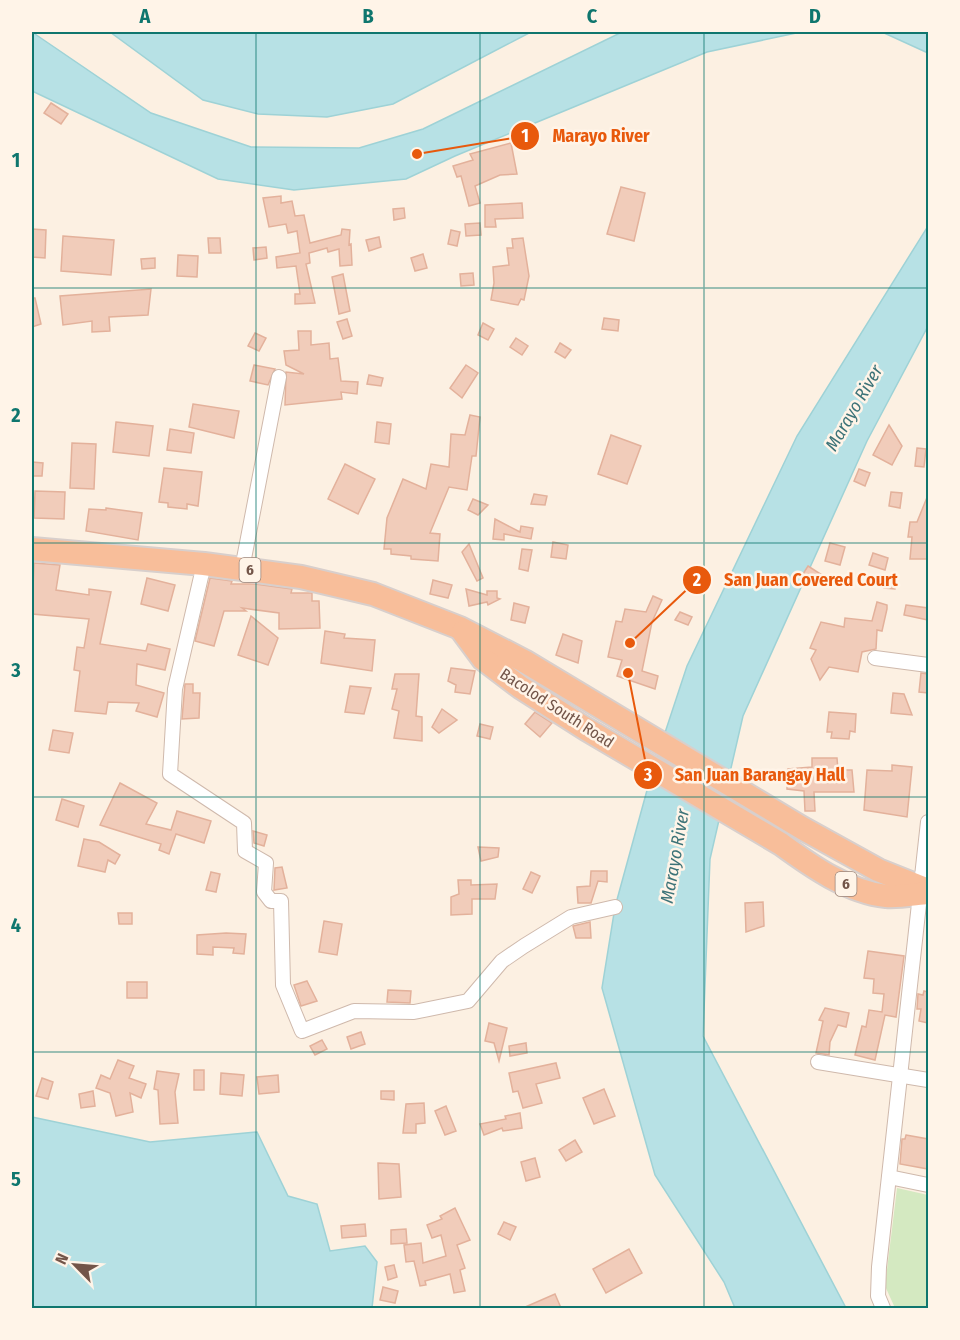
<svg xmlns="http://www.w3.org/2000/svg" width="960" height="1340" font-family="'Fira Sans Condensed',sans-serif">
  <style>
    .green { fill: #d4e9c1 }
    .water { fill: #b7e1e5; stroke: #9ed2d6; stroke-width: 1.5 }
    .building { fill: #f1ccba; stroke: #e3b19b; stroke-width: 1.5 }
    .lines { fill: none; stroke-linecap: round; stroke-linejoin: round }
    .minor-casing { stroke: #cfb9ac; stroke-width: 16 }
    .trunk-casing { stroke: #d8cfcc; stroke-width: 26 }
    .minor { stroke: #fff; stroke-width: 14 }
    .trunk { stroke: #f8be9a; stroke-width: 22 }
    .grid { fill: none; stroke: #0f766e; stroke-width: 1.5; stroke-opacity: 0.55 }
    .labels { text-anchor: middle; dominant-baseline: central; stroke-width: 5; stroke-linejoin: round; paint-order: stroke }
    .shield { fill: #fff4e8; stroke: #9d8579; stroke-width: 1.5 }
    .shield-label { font-size: 15px; font-weight: bold; fill: #735549 }
    .street-label { font-size: 16px; fill: #735549; stroke: #fff4e8 }
    .water-label { font-size: 18px; font-style: italic; fill: #3d7378; stroke: #fff4e8 }
    .leader { fill: none; stroke: #e8590c; stroke-width: 2 }
    .callout-dot { fill: #e8590c; stroke: #fff4e8; stroke-width: 2 }
    .mark-label { font-size: 18px; text-anchor: middle; font-weight: bold; fill: #fff }
    .callout-label { font-size: 18px; text-anchor: middle; font-weight: bold; fill: #e8590c; stroke: #fff4e8; stroke-width: 5; stroke-linejoin: round; paint-order: stroke }
    .neatline { fill: none; stroke: #0f766e; stroke-width: 2 }
    .grid-label { font-size: 20px; text-anchor: middle; font-weight: bold; fill: #0f766e }
  </style>
  <rect width="100%" height="100%" fill="#fcf0e2"/>
  <polygon class="green" points="897,1188 928,1195 928,1308 895,1308 885,1286"/>
  <g class="water">
    <polygon points="32,32 151,113 251,147 359,148 423,129 622,32 928,32 928,53 882,32 801,32 707,52 455,156 406,179 294,190 218,179 32,91"/>
    <polygon points="110,32 531,32 393,104 327,117 258,114 203,100"/>
    <polygon points="928,226 928,326 867,441 743,716 710,859 703,1036 846,1308 735,1308 724,1282 655,1175 602,988 615,907 652,772 687,666 797,436"/>
    <polygon points="32,1117 150,1142 257,1132 288,1196 317,1204 330,1251 365,1246 377,1262 372,1308 32,1308"/>
  </g>
  <g class="building">
    <polygon points="51,103 68,114 61,124 44,113"/>
    <polygon points="511,143 517,174 500,175 475,186 480,203 469,206 461,176 457,177 453,166 473,160 470,154"/>
    <polygon points="621,187 645,193 634,241 607,234"/>
    <polygon points="281,196 281,203 292,201 295,216 304,215 310,243 341,235 342,229 350,230 349,245 351,244 352,265 340,266 339,249 328,252 327,248 309,253 310,263 306,264 315,303 295,304 295,294 300,294 296,266 277,268 276,257 300,253 297,231 288,233 286,224 269,227 263,198"/>
    <polygon points="522,203 523,218 495,219 496,227 485,227 485,205"/>
    <polygon points="404,208 405,218 394,220 393,209"/>
    <polygon points="480,223 481,235 466,236 465,224"/>
    <polygon points="32,229 46,230 45,258 32,257"/>
    <polygon points="451,230 460,232 457,246 448,244"/>
    <polygon points="63,236 114,240 111,275 61,271"/>
    <polygon points="379,237 381,247 369,251 366,240"/>
    <polygon points="208,238 220,238 221,253 209,253"/>
    <polygon points="523,238 529,276 524,300 521,299 518,305 491,300 494,283 493,267 509,265 507,248 513,248 512,239"/>
    <polygon points="266,247 267,258 254,260 253,248"/>
    <polygon points="423,254 427,268 415,271 411,258"/>
    <polygon points="178,255 198,256 197,277 177,276"/>
    <polygon points="155,258 155,268 142,269 141,259"/>
    <polygon points="473,273 474,285 461,286 460,274"/>
    <polygon points="343,274 350,311 339,314 332,277"/>
    <polygon points="151,289 148,315 109,317 110,331 92,332 92,321 63,325 60,296"/>
    <polygon points="32,298 35,298 41,324 32,327"/>
    <polygon points="604,318 619,320 618,331 602,329"/>
    <polygon points="347,319 352,336 343,339 337,322"/>
    <polygon points="483,323 494,329 488,340 478,335"/>
    <polygon points="298,331 311,331 311,345 329,343 330,359 338,358 341,381 358,382 357,394 341,392 342,399 285,405 286,372 304,374 286,365 284,351 299,350"/>
    <polygon points="255,333 266,338 259,351 248,346"/>
    <polygon points="516,338 528,346 522,355 510,347"/>
    <polygon points="560,343 571,350 565,358 555,352"/>
    <polygon points="254,365 275,369 268,385 250,381"/>
    <polygon points="466,365 478,373 462,398 450,388"/>
    <polygon points="369,375 383,378 381,386 367,384"/>
    <polygon points="193,404 239,411 234,438 189,427"/>
    <polygon points="470,415 480,417 476,456 472,456 467,490 449,487 430,533 440,534 438,561 411,559 411,556 391,554 391,549 384,549 387,518 403,479 426,489 431,464 449,467 451,434 465,435"/>
    <polygon points="116,422 153,426 149,456 113,452"/>
    <polygon points="377,422 391,424 389,444 375,442"/>
    <polygon points="889,425 902,446 892,465 873,455"/>
    <polygon points="170,429 194,433 191,453 167,450"/>
    <polygon points="611,435 641,446 627,484 598,474"/>
    <polygon points="72,443 96,444 94,489 70,488"/>
    <polygon points="917,448 926,449 924,467 915,466"/>
    <polygon points="32,462 43,463 42,476 32,476"/>
    <polygon points="345,464 375,479 358,514 328,499"/>
    <polygon points="164,468 202,472 198,506 187,504 187,509 168,507 168,503 159,502"/>
    <polygon points="859,469 870,473 865,486 854,481"/>
    <polygon points="35,491 65,492 64,519 34,518"/>
    <polygon points="891,492 902,493 900,508 889,506"/>
    <polygon points="534,494 547,496 545,505 531,504"/>
    <polygon points="928,495 928,559 910,559 912,537 908,537 910,522 917,522"/>
    <polygon points="473,499 488,505 478,515 468,510"/>
    <polygon points="106,508 142,513 138,540 86,531 89,509 106,510"/>
    <polygon points="495,519 520,532 521,526 533,528 531,539 504,534 504,540 493,539"/>
    <polygon points="553,542 568,545 566,559 551,557"/>
    <polygon points="830,543 845,547 840,565 825,561"/>
    <polygon points="469,544 483,578 477,581 462,552"/>
    <polygon points="522,549 532,550 528,571 519,569"/>
    <polygon points="873,553 888,558 885,570 869,565"/>
    <polygon points="34,563 60,565 56,590 89,595 89,589 111,592 100,644 146,651 148,644 170,649 165,670 137,664 136,685 164,693 157,717 136,711 139,703 108,702 106,714 75,711 80,671 74,670 77,647 84,648 89,619 32,614"/>
    <polygon points="808,566 822,575 814,586 801,577"/>
    <polygon points="897,576 895,589 884,588 885,578"/>
    <polygon points="147,578 175,585 168,611 141,604"/>
    <polygon points="210,578 232,581 231,584 255,584 292,589 291,593 312,593 312,601 319,601 320,628 279,629 279,613 242,608 246,611 224,611 214,646 195,641"/>
    <polygon points="433,580 452,585 448,598 430,594"/>
    <polygon points="466,589 487,595 487,591 497,591 497,598 500,599 488,605 487,602 469,606"/>
    <polygon points="653,596 662,600 652,622 642,671 658,676 655,689 617,676 622,660 608,657 616,621 622,622 625,609 646,612"/>
    <polygon points="877,602 887,605 887,609 882,631 877,630 876,649 862,652 858,672 829,667 820,680 811,659 816,650 810,648 821,622 844,627 845,618 872,621"/>
    <polygon points="514,603 529,607 525,623 511,620"/>
    <polygon points="906,605 928,608 928,620 904,615"/>
    <polygon points="680,612 692,617 688,625 675,620"/>
    <polygon points="251,616 278,638 268,665 238,655"/>
    <polygon points="325,631 345,634 344,638 375,640 372,671 321,663"/>
    <polygon points="563,634 582,641 578,663 556,655"/>
    <polygon points="451,668 475,671 470,694 455,692 456,685 448,681"/>
    <polygon points="921,673 928,674 928,693 919,692"/>
    <polygon points="395,674 419,674 416,716 422,717 422,741 394,738 399,711 392,709 397,689 392,689"/>
    <polygon points="185,684 193,684 193,693 200,693 199,718 182,719"/>
    <polygon points="350,686 371,688 364,714 345,712"/>
    <polygon points="893,693 904,694 912,715 891,713"/>
    <polygon points="442,709 457,720 439,733 432,727"/>
    <polygon points="535,712 552,723 540,737 525,724"/>
    <polygon points="829,712 856,714 855,732 850,731 849,739 831,738 832,732 827,732"/>
    <polygon points="480,724 493,727 490,739 477,736"/>
    <polygon points="53,730 73,733 69,753 49,750"/>
    <polygon points="812,758 837,758 838,770 852,770 854,792 814,792 815,811 805,811 804,791 787,789 788,769 812,767"/>
    <polygon points="892,765 912,767 907,817 864,810 867,770 892,771"/>
    <polygon points="120,783 157,803 146,824 171,830 177,811 211,821 204,843 176,834 169,854 159,850 161,844 100,825"/>
    <polygon points="62,799 84,806 78,827 56,820"/>
    <polygon points="253,831 267,835 264,846 254,843"/>
    <polygon points="84,839 99,842 120,855 115,864 108,860 105,872 78,866"/>
    <polygon points="478,847 499,848 498,857 481,861"/>
    <polygon points="282,867 287,888 274,890 275,868"/>
    <polygon points="591,871 607,871 607,882 598,881 591,903 578,903 577,887 590,886"/>
    <polygon points="211,872 220,874 216,892 206,890"/>
    <polygon points="531,872 540,876 532,893 523,889"/>
    <polygon points="458,880 471,880 471,885 497,884 495,899 472,899 472,914 451,915 451,897 459,894"/>
    <polygon points="763,902 764,926 746,932 745,903"/>
    <polygon points="118,913 132,913 132,924 119,924"/>
    <polygon points="324,921 342,924 337,955 319,952"/>
    <polygon points="590,922 591,938 576,938 573,926"/>
    <polygon points="226,933 246,934 244,954 233,953 234,948 213,947 213,955 197,954 197,935"/>
    <polygon points="868,951 904,956 896,1017 885,1015 875,1060 855,1055 862,1026 866,1027 869,1010 882,1012 884,994 873,993 874,979 864,978"/>
    <polygon points="307,981 317,1001 301,1006 294,985"/>
    <rect x="127" y="982" width="20" height="16"/>
    <polygon points="388,990 411,991 410,1003 387,1002"/>
    <polygon points="924,991 928,992 928,1023 919,1021 921,1009 917,1009 918,994 923,995"/>
    <polygon points="825,1008 849,1013 846,1027 838,1025 830,1042 829,1055 816,1053 823,1021 819,1020"/>
    <polygon points="489,1023 507,1028 499,1061 494,1043 485,1041"/>
    <polygon points="361,1032 365,1044 351,1049 347,1037"/>
    <polygon points="322,1040 327,1049 315,1055 310,1046"/>
    <polygon points="526,1043 527,1053 510,1056 509,1046"/>
    <polygon points="118,1060 134,1066 129,1078 146,1084 141,1098 130,1093 133,1112 116,1116 110,1093 96,1088 101,1075 110,1079"/>
    <polygon points="556,1063 560,1078 536,1084 542,1103 523,1108 518,1091 513,1092 509,1073"/>
    <rect x="194" y="1070" width="10" height="20"/>
    <polygon points="157,1071 179,1074 175,1092 178,1123 160,1124 158,1090 154,1089"/>
    <polygon points="221,1073 244,1075 242,1096 220,1094"/>
    <polygon points="278,1075 279,1092 259,1094 257,1077"/>
    <polygon points="42,1078 53,1082 48,1099 36,1096"/>
    <polygon points="604,1089 615,1116 594,1124 583,1098"/>
    <polygon points="93,1091 95,1106 81,1108 79,1094"/>
    <polygon points="381,1091 394,1091 394,1100 381,1099"/>
    <polygon points="424,1103 425,1123 416,1124 416,1133 403,1133 406,1104"/>
    <polygon points="446,1106 456,1131 445,1135 435,1111"/>
    <polygon points="520,1113 522,1128 503,1131 502,1128 484,1135 480,1124 506,1119 505,1116"/>
    <polygon points="906,1135 928,1139 928,1169 900,1164 902,1139 905,1139"/>
    <polygon points="575,1140 582,1152 566,1161 559,1150"/>
    <polygon points="535,1158 540,1177 526,1181 521,1162"/>
    <polygon points="378,1163 399,1164 401,1197 379,1199"/>
    <polygon points="455,1208 470,1240 457,1245 465,1268 460,1270 465,1291 454,1293 450,1274 425,1281 426,1285 420,1286 414,1261 406,1262 404,1245 421,1243 423,1263 446,1256 441,1235 432,1238 427,1225 442,1219 440,1216"/>
    <polygon points="504,1222 516,1227 510,1240 498,1234"/>
    <polygon points="365,1224 366,1236 342,1238 341,1226"/>
    <polygon points="406,1229 407,1243 391,1244 391,1230"/>
    <polygon points="629,1249 642,1273 606,1293 593,1269"/>
    <polygon points="394,1265 397,1277 388,1280 385,1267"/>
    <polygon points="383,1287 398,1291 395,1303 380,1300"/>
    <polygon points="555,1294 561,1308 523,1308"/>
  </g>
  <g class="lines">
    <g class="minor-casing">
      <g id="minor">
        <polyline points="204,564 175,689 170,774 244,823 245,851 266,863 264,892 271,901 281,901 283,985 302,1031 354,1011 414,1012 468,1001 502,961 524,946 571,917 615,907"/>
        <polyline points="242,569 279,377"/>
        <polyline points="875,658 928,665"/>
        <polyline points="818,1062 928,1080"/>
        <polyline points="889,1177 928,1185"/>
        <polyline points="883,1308 878,1296 879,1267 928,822"/>
      </g>
    </g>
    <g class="trunk-casing">
      <g id="trunk">
        <polyline points="32,549 204,564 301,577 373,594 460,628 524,661 802,828 878,870 928,890"/>
        <path d="M463,632L483,659L520,687L586,729L781,844C811,866 848,892 886,896C900,897 915,894 928,893"/>
      </g>
    </g>
    <use href="#minor" class="minor"/>
    <use href="#trunk" class="trunk"/>
  </g>
  <path class="grid" d="M256,32V1308M480,32V1308M704,32V1308M32,288H928M32,543H928M32,797H928M32,1052H928"/>
  <g class="labels">
    <g class="shield">
      <rect x="239.5" y="558" width="21" height="24" rx="4.5"/>
      <rect x="835.5" y="872" width="21" height="24" rx="4.5"/>
    </g>
    <g class="shield-label">
      <text x="250" y="570">6</text>
      <text x="846" y="884">6</text>
    </g>
    <g class="street-label">
      <text transform="translate(557 708) rotate(33)">Bacolod South Road</text>
    </g>
    <g class="water-label">
      <text transform="translate(854 408) rotate(-60)">Marayo River</text>
      <text transform="translate(675 856) rotate(-80)">Marayo River</text>
    </g>
  </g>
  <path class="leader" d="M417 154L525 136M630 643L697 580M628 673L648 775"/>
  <g class="callout-dot">
    <circle cx="417" cy="154" r="6"/>
    <circle cx="630" cy="643" r="6"/>
    <circle cx="628" cy="673" r="6"/>
    <circle cx="525" cy="136" r="15"/>
    <circle cx="697" cy="580" r="15"/>
    <circle cx="648" cy="775" r="15"/>
  </g>
  <g class="mark-label">
    <text x="525" y="142">1</text>
    <text x="697" y="586">2</text>
    <text x="648" y="781">3</text>
  </g>
  <g class="callout-label">
    <text x="601" y="142">Marayo River</text>
    <text x="811" y="586">San Juan Covered Court</text>
    <text x="760" y="781">San Juan Barangay Hall</text>
  </g>
  <rect width="960" height="1340" fill="none" stroke="#fff4e8" stroke-width="66"/>
  <g transform="translate(75 1265) rotate(295)" stroke="#fff4e8" stroke-width="4.5" paint-order="stroke">
  <path d="M0-4.5L10 22L0 15L-10 22Z" fill="#735549"/>
  <text y="-9" font-size="16" font-weight="bold" text-anchor="middle" fill="#735549">N</text>
  </g>
  <rect x="33" y="33" width="894" height="1274" class="neatline"/>
  <g class="grid-label">
    <text x="145" y="23">A</text>
    <text x="368" y="23">B</text>
    <text x="592" y="23">C</text>
    <text x="815" y="23">D</text>
    <text x="16" y="167">1</text>
    <text x="16" y="422">2</text>
    <text x="16" y="677">3</text>
    <text x="16" y="932">4</text>
    <text x="16" y="1186">5</text>
  </g>
</svg>
